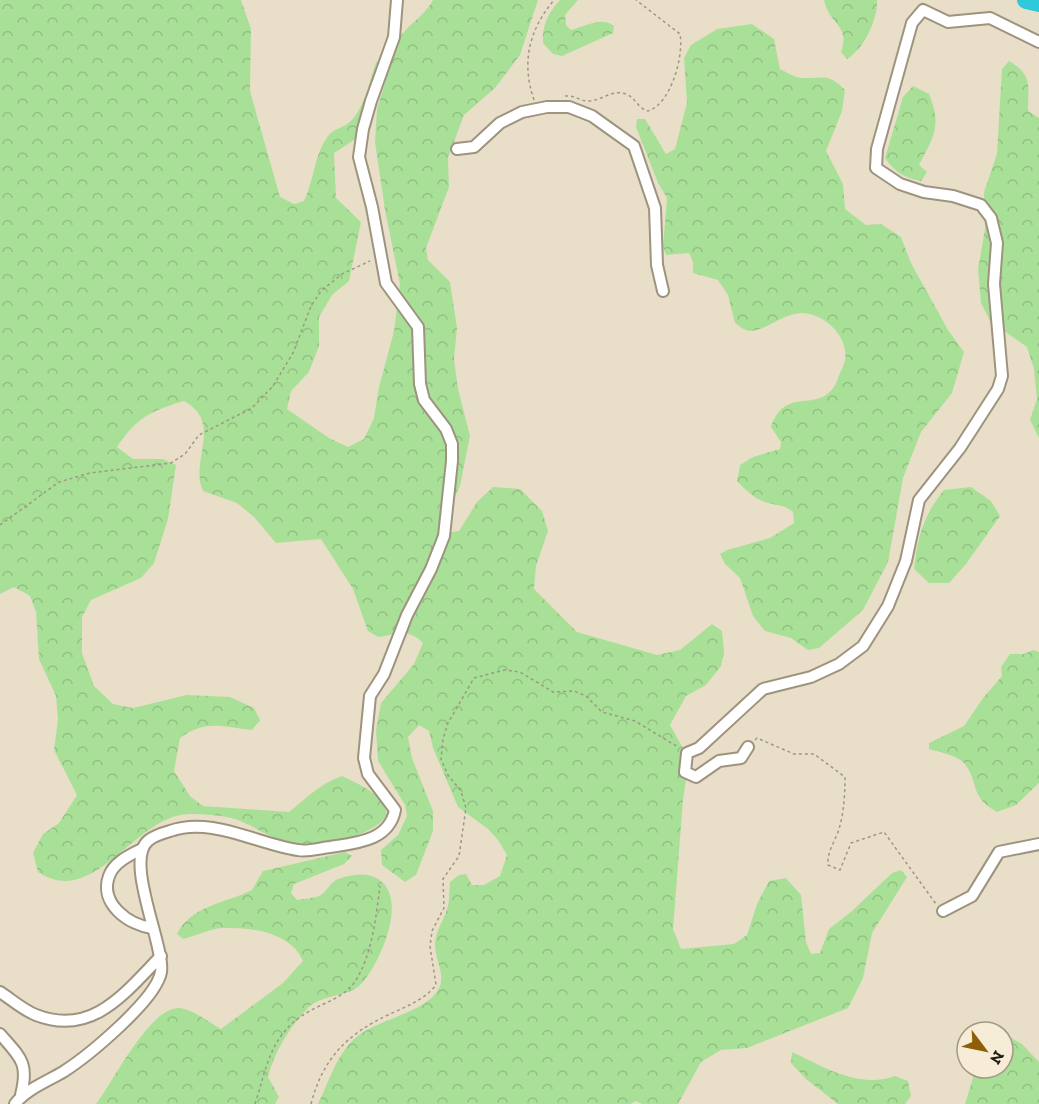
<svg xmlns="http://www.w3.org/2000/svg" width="1039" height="1104" font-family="'Zilla Slab',serif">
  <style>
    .forest { fill: url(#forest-crowns) }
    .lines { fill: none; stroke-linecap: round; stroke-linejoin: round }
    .river { stroke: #2ecadb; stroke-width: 18 }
    .minor-casing { stroke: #9d937f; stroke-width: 14 }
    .path { stroke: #9e9686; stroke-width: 1.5; stroke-dasharray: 3 3; stroke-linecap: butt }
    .minor { stroke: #fff; stroke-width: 10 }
  </style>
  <defs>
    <pattern id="forest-crowns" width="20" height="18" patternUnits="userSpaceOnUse" patternTransform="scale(1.5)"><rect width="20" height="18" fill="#a9e098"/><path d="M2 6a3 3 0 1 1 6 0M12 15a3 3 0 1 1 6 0" fill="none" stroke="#91c082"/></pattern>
  </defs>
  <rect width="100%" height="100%" fill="#e9dfc9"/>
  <g class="forest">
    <path d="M0,0H241L251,29L250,91L280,197L294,204L304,201C314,181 314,155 328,136C334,128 344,128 351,121C364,108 370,80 376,62L382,60L357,138L334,153L336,198L361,222L349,281L332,295L319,317V346L309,372L291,391L287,409L329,438L348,447L364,439L374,418L379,387L394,331L400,284L385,210L375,142L377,109L398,41C405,26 424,17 433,0H538L520,55L495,88L464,115L448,158L449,187L426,248L428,260L450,282L457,328L454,359L458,389L470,436L460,486L441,526L444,533L459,531L477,502L493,487L520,489L542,511L548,531L536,566L534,589L577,632L657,655L680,650L712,624L722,631L724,652L721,666L706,685L686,696L670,725L689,759L683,800L673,929L681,949L734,944L747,935L757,904L769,881L786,878L801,895L806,942L811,954L820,953L829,929L852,911L892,873L901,870L907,877L872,933L863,978L848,1008L747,1048L721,1050L701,1062L678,1104H642L636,1101L631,1104H318C329,1082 335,1058 353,1040C374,1019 426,1014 439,988C446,974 434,958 435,943C436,930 443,922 447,909C450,901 449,890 450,882L459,875L466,874L472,885H484L500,876L507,855L498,840L488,829L458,807L433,748L429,731L419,725L408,737L412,758L433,811V831L416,875L405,882L382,865L381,850L398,835L407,816L405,805L378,761L376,730L381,703L414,664L423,643C408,628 398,635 378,637L368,631L353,589L321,539L276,543L254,517L237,503L203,491C189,461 224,423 184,401C151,411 137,417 117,447L133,459H163L176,465L168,519L154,563L141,578L91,600L82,617V653L94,686L113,704L133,708L187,695L230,697L254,708L260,720L252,730C223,727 206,719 180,738L174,771L190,796L203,806L289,812C307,798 319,784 342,776C359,785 384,793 387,815C372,838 321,846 294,844C273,842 252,823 231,818C219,815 202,814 190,814C135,814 95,910 38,872L33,853L43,834L59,823L77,795L54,750L58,720L56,696L39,659L36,612L30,596L14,587L0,594Z"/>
    <path d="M560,0H578L565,15L566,25L571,30C585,26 602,16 614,26L613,33L562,56L553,54L543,43C542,25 548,13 560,0Z"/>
    <path d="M824,0H877C878,19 864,49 847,59L841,52C851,25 829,25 824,0Z"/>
    <path d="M752,24L774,39L780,69C787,72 795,78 802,78C825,79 827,72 845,90L842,111L826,151L843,184L845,209L866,225L881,224L901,237L911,263L948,330L964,352L952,393L921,432L903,478L888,562L863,610L819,648L808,650L791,638L765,631L753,616L740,578L725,564L720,554L727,550L770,538L794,523L793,512C784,504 776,506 765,502C754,498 745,490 737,481L740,465L753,457L780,449L781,442L771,427C786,383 821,417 837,381C839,374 844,366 845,360C849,337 825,314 803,313C784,313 773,326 756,330C747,333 742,328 735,323L728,295L718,280L693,273V262L689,253L666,255L663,247L667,198L658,183L636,127L637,119H645L666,154L675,149L687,103L684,58L691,45L717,29Z"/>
    <path d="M1009,61C1033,75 1028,86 1028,111L1039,118V438L1030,420L1037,399L1034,369L1027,347L990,321L981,303L978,269L985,229L984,192L997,154L1002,69Z"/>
    <path d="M913,86L929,94C942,126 934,136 919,165L927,172L921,181C904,178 895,172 885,158L903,97Z"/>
    <path d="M971,487L991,501L1000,516L966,564L949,583H929L914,569C917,538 924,514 944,490Z"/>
    <path d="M1033,650L1039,652V783L1016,805L997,812C968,796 980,782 964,763C956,755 939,752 929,749V743L964,726L983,698L1002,676L1001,667L1010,654H1024Z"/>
    <path d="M345,852L352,856L344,864L294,884L291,893L297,900C304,899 313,898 319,896C326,893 329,884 336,880C341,877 361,873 367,875C415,884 382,961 362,983C350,998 320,993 306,1010C289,1029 274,1052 268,1077L279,1097L275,1104H96C113,1082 150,1007 179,1008C193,1009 210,1023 221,1029L283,983L303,961C291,933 252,927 224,928C211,928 196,936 183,939L177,934C190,906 226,903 252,890L263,871Z"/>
    <polygon points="1003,1033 1022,1044 1039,1062 1039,1104 965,1104 976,1068 1003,1068"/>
    <path d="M792,1052C824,1067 859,1089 895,1076L908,1081L911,1096L905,1104H838L806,1079L791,1063Z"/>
  </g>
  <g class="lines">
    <polyline class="river" points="1026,0 1039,3"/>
    <g class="minor-casing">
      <g id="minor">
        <polyline points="457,149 474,147 500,123 522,112 547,107 569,107 592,116 634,146 655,208 657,265 663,291"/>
        <polyline points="748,747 741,758 719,761 696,777 685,772 687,753 699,748 763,689 811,677 839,664 863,646 888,606 906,561 919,500 960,448 998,389 1002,376 994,284 997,243 991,218 981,205 953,196 924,192 900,184 876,168 877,149 912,23 923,10 948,22 990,18 1039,42"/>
        <path d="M142,849C130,855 114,862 109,876C99,904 129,925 152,928"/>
        <polyline points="943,911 972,896 999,852 1039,844"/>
        <path d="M0,992C11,999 23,1010 36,1015C92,1037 125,993 161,956"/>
        <path d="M0,1034C21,1058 29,1063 21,1095"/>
        <path d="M15,1104C25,1090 48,1081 63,1072C88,1056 156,1000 161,972C165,946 123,859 149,840C154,836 163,833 170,831C211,816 257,844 298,850C308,852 320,848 330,847C356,843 389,841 395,810L368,774L364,758L370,696L384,674L407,615L431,569L444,536L452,461V444L446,429L424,400L420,384L418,327L386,283L372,207L359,157L363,129L371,101L394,37L397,0"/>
      </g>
    </g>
    <g class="path">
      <path d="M565,96C574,95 580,101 588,101C602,101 611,89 626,94C636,98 637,108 648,111C671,104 684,56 680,34L636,0"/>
      <path d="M534,100C521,62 529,30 554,0"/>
      <polyline points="0,525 59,482 90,473 171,463 185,454 199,435 252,408 273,386 293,353 311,306 321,291 342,274 370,261"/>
      <path d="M755,740L757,738L794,754H814L845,777C845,794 844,812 839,829C835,842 827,851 828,865L840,870L851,843L884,832L936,904"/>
      <path d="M255,1104C267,1067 270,1034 308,1012C323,1003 343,998 354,983C372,957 376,917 380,886"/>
      <path d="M311,1104C323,1058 347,1034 390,1014C407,1006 424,1000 436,985L430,946L432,931L444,908L443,879L459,856L466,808L461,791L448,775L441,759L443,739L448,723L474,678L505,670L520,672L553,692L574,691L586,696L602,712L635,721L678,747"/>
    </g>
    <use href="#minor" class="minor"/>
  </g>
  <g transform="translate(985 1050) rotate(122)"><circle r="28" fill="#f7ecd6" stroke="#a19988" stroke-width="1.5"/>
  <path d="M0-4.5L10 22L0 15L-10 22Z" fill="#8d5f07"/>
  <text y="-9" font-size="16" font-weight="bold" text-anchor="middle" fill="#201c14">N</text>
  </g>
</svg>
